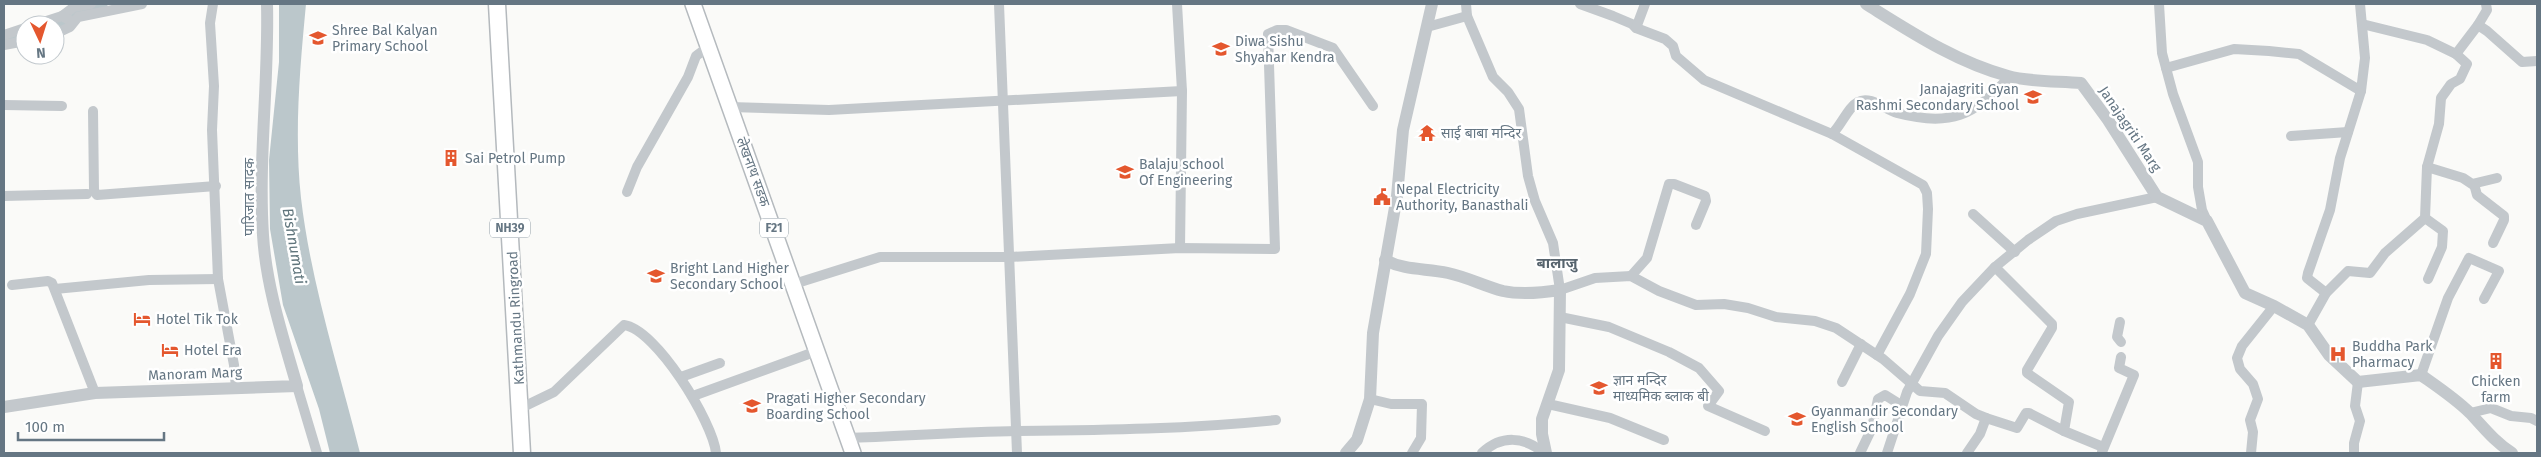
<svg xmlns="http://www.w3.org/2000/svg" width="2541" height="457" font-family="'Fira Sans','Noto Sans Devanagari',sans-serif">
  <style>
    .water { fill: #bbc7cb }
    .lines { fill: none; stroke-linecap: round; stroke-linejoin: round }
    .river { stroke: #bbc7cb; stroke-width: 18 }
    .primary-casing { stroke: #b5babe; stroke-width: 18 }
    .trunk-casing { stroke: #b4b9bd; stroke-width: 19 }
    .minor { stroke: #c3c8cc; stroke-width: 10 }
    .tertiary { stroke: #c3c8cc; stroke-width: 12 }
    .primary { stroke: #fff; stroke-width: 15 }
    .trunk { stroke: #fff; stroke-width: 16 }
    .labels { text-anchor: middle; dominant-baseline: central; stroke-width: 5; stroke-linejoin: round; paint-order: stroke }
    .shield { fill: #fff; stroke: #939fa8; stroke-width: 1 }
    .shield-label { font-size: 12px; font-weight: bold; fill: #657683 }
    .poi-label { font-size: 14px; fill: #657683; stroke: #fff; text-anchor: start }
    .street-label { font-size: 14px; fill: #657683; stroke: #fff }
    .water-label { font-size: 15px; font-style: italic; fill: #60757c; stroke: #fff }
    .neighbourhood-label { font-size: 15px; font-weight: bold; fill: #57646e; stroke: #fff }
  </style>
  <rect width="100%" height="100%" fill="#fafaf8"/>
  <path class="water" d="M279,4H306C300,67 294,134 301,198C311,284 339,369 360,453H330L319,409L283,305L270,229L269,160L279,62Z"/>
  <g class="lines">
    <g class="river">
      <polyline points="55,28 75,13 99,8"/>
      <polyline points="4,40 25,35"/>
    </g>
    <g class="primary-casing">
      <polyline id="primary" points="693,4 853,453"/>
    </g>
    <g class="trunk-casing">
      <polyline id="trunk" points="497,4 522,453"/>
    </g>
    <g class="minor">
      <polyline points="213,4 210,23 214,86 212,130 218,279 234,365 236,388"/>
      <polyline points="999,4 1017,453"/>
      <polyline points="1177,4 1182,91 1180,248"/>
      <polyline points="1466,4 1467,16 1493,77 1508,92 1519,109 1528,176 1535,201 1553,243 1560,290 1595,278 1631,276 1659,291 1696,305 1724,304 1748,308 1776,317 1815,321 1836,328 1883,359 1920,391 1945,393 1976,414 1986,418 1980,434 1967,453"/>
      <polyline points="1580,4 1613,16 1632,24 1636,28 1665,39 1673,46 1676,56 1704,80 1832,134 1923,185 1927,193 1928,209 1926,254 1910,294 1877,355"/>
      <polyline points="2159,4 2162,53 2173,94 2198,162 2198,187 2202,210 2207,221"/>
      <polyline points="62,16 74,7 91,4"/>
      <polyline points="2362,24 2427,40 2456,54 2478,25 2487,31 2522,62 2537,61"/>
      <polyline points="34,25 62,16 73,22"/>
      <polyline points="2478,25 2487,10 2486,4"/>
      <polyline points="1427,27 1467,16"/>
      <polyline points="1636,28 1645,4"/>
      <polyline points="55,34 70,27 78,17 142,4"/>
      <polyline points="4,35 25,28"/>
      <polyline points="4,45 25,41"/>
      <polyline points="2166,68 2234,49 2269,51 2299,54 2361,91"/>
      <polyline points="4,105 62,106"/>
      <polyline points="730,107 829,110 1182,91"/>
      <polyline points="93,111 94,191 97,195 216,186"/>
      <path d="M1832,134C1841,126 1848,107 1858,102C1870,95 1886,110 1897,113C1950,127 1975,116 2009,77"/>
      <polyline points="2291,136 2348,132"/>
      <polyline points="2427,167 2463,178 2472,184 2497,178"/>
      <polyline points="2474,184 2477,195 2504,216 2504,220 2493,243"/>
      <polyline points="627,192 637,167 688,77 696,56 708,47"/>
      <polyline points="4,196 87,194"/>
      <polyline points="1973,214 2015,252"/>
      <polyline points="2425,218 2443,231 2442,247 2428,279"/>
      <polyline points="1995,267 2052,324 2052,328 2027,370 2027,373 2069,402 2064,431 2103,447"/>
      <polyline points="1631,276 1647,258 1669,184 1674,184 1705,196 1706,201 1696,225"/>
      <polyline points="794,284 880,257 1010,257 1180,248 1275,249 1268,34 1277,30 1286,30 1333,48 1373,106"/>
      <polyline points="12,285 48,281 52,283 95,393"/>
      <polyline points="55,289 149,280 218,279"/>
      <polyline points="2326,293 2307,278 2308,273 2330,210 2340,158 2361,91 2365,58 2360,4"/>
      <polyline points="1560,317 1609,327 1669,352 1699,368 1719,391 1708,406 1765,431"/>
      <polyline points="2120,322 2117,337 2121,342"/>
      <polyline points="2308,325 2326,293 2348,271 2370,273 2385,253 2425,218 2427,167 2439,124 2441,98 2451,84 2460,79 2467,64 2456,54"/>
      <polyline points="2421,375 2448,298 2469,258 2499,271 2484,299"/>
      <polyline points="681,377 720,363"/>
      <polyline points="1842,382 1861,344"/>
      <polyline points="297,386 317,453"/>
      <polyline points="693,396 817,351"/>
      <polyline points="1370,399 1391,404 1422,404 1421,438 1412,453"/>
      <polyline points="1548,404 1610,418 1664,440"/>
      <path d="M521,408L554,392L624,325C656,329 713,422 716,453"/>
      <polyline points="2470,413 2491,408 2511,416 2531,418 2537,421"/>
      <polyline points="1986,418 2017,428 2026,413 2029,413 2064,431"/>
      <path d="M847,438C904,436 961,432 1018,431C1105,430 1190,429 1276,420"/>
      <polyline points="2102,452 2134,375 2119,368 2121,357"/>
      <path d="M1482,453C1501,435 1524,436 1544,453"/>
      <polyline points="1860,453 1872,428 1878,399 1885,395 1901,405"/>
      <polyline points="1887,453 1907,392 1938,336 1962,302 1995,267 2028,240 2056,221 2077,214 2157,197"/>
      <polyline points="2251,453 2253,432 2250,420 2258,399 2253,384 2240,369 2237,358 2242,346 2274,306"/>
      <polyline points="2354,453 2354,443 2360,421 2355,406 2358,382"/>
    </g>
    <g class="tertiary">
      <path d="M1866,4C1911,32 1956,62 2008,76C2029,82 2059,81 2081,83L2108,120L2157,197L2207,221L2245,293L2274,306L2308,325L2329,355L2358,382L2421,375C2438,387 2456,399 2470,413C2485,429 2494,441 2512,453"/>
      <path d="M1385,260C1406,271 1426,268 1448,273C1467,277 1484,286 1503,291C1522,295 1541,293 1560,290L1559,370L1542,419V434L1546,453"/>
      <path d="M4,407L95,393L297,386C283,337 266,286 263,235C258,158 269,81 267,4"/>
      <polyline points="1346,453 1357,440 1370,399 1373,333 1397,196 1403,130 1432,4"/>
    </g>
    <use href="#primary" class="primary"/>
    <use href="#trunk" class="trunk"/>
  </g>
  <defs>
    <g id="school-bare" transform="scale(1.35)"><path d="M0-5L7-2L0 1L-7-2ZM-4 1L0 2.5L4 1V4Q0 6-4 4Z" fill="#e4572e" stroke="#fff" stroke-width="2.5" paint-order="stroke"/></g>
    <g id="temple-bare" transform="scale(1.35)"><path d="M0-6L5-2H3V0L6.5 2.5H4V6H1.5V3h-3V6H-4V2.5H-6.5L-3 0V-2H-5Z" fill="#e4572e" stroke="#fff" stroke-width="2.5" paint-order="stroke"/></g>
    <g id="building-bare" transform="scale(1.35)"><path d="M-4-6H4V6H1V3H-1V6H-4ZM-2.5-4.3h1.7v1.8h-1.7ZM.8-4.3h1.7v1.8H.8ZM-2.5-1h1.7V.8h-1.7ZM.8-1h1.7V.8H.8Z" fill="#e4572e" stroke="#fff" stroke-width="2.5" paint-order="stroke"/></g>
    <g id="university-bare" transform="scale(1.35)"><path d="M0-5L7-2L0 1L-7-2ZM-4 1L0 2.5L4 1V4Q0 6-4 4Z" fill="#e4572e" stroke="#fff" stroke-width="2.5" paint-order="stroke"/></g>
    <g id="civic-bare" transform="scale(1.35)"><path d="M-.6-6.5H3V-4.5H.6V-3L4-1V1h2V6H-6V1h2V-1L-.6-3ZM-1.2 2.5V6h2.4V2.5Z" fill="#e4572e" stroke="#fff" stroke-width="2.5" paint-order="stroke"/></g>
    <g id="hotel-bare" transform="scale(1.35)"><path d="M-6-4.5h1.5V1H6V5H4.5V3h-9V5H-6ZM-4 0a1.8 1.8 0 1 1 3.6 0ZM.5 0V-2.5h3Q6-2.5 6 0Z" fill="#e4572e" stroke="#fff" stroke-width="2.5" paint-order="stroke"/></g>
    <g id="hospital-bare" transform="scale(1.35)"><path d="M-5-5h3v3.5h4V-5h3V5h-3V1.5h-4V5h-3Z" fill="#e4572e" stroke="#fff" stroke-width="2.5" paint-order="stroke"/></g>
  </defs>
  <g fill-rule="evenodd">
    <use href="#school-bare" x="318" y="38"/>
    <use href="#school-bare" x="1221" y="49"/>
    <use href="#school-bare" x="2033" y="97"/>
    <use href="#temple-bare" x="1427" y="133"/>
    <use href="#building-bare" x="451" y="158"/>
    <use href="#university-bare" x="1125" y="172"/>
    <use href="#civic-bare" x="1382" y="197"/>
    <use href="#school-bare" x="656" y="276"/>
    <use href="#hotel-bare" x="142" y="319"/>
    <use href="#hotel-bare" x="170" y="350"/>
    <use href="#hospital-bare" x="2338" y="354"/>
    <use href="#building-bare" x="2496" y="361"/>
    <use href="#school-bare" x="1599" y="388"/>
    <use href="#school-bare" x="752" y="406"/>
    <use href="#school-bare" x="1797" y="419"/>
  </g>
  <g class="labels">
    <g class="shield">
      <rect x="490" y="218.5" width="40" height="19" rx="4"/>
      <rect x="760" y="218.5" width="28" height="19" rx="4"/>
    </g>
    <g class="shield-label">
      <text x="510" y="228">NH39</text>
      <text x="774" y="228">F21</text>
    </g>
    <g class="poi-label">
      <text x="332" y="30">Shree Bal Kalyan<tspan x="332" dy="16">Primary School</tspan></text>
      <text x="1235" y="41">Diwa Sishu<tspan x="1235" dy="16">Shyahar Kendra</tspan></text>
      <text x="2019" y="89" text-anchor="end">Janajagriti Gyan<tspan x="2019" dy="16">Rashmi Secondary School</tspan></text>
      <text x="1441" y="133">साई बाबा मन्दिर</text>
      <text x="465" y="158">Sai Petrol Pump</text>
      <text x="1139" y="164">Balaju school<tspan x="1139" dy="16">Of Engineering</tspan></text>
      <text x="1396" y="189">Nepal Electricity<tspan x="1396" dy="16">Authority, Banasthali</tspan></text>
      <text x="670" y="268">Bright Land Higher<tspan x="670" dy="16">Secondary School</tspan></text>
      <text x="156" y="319">Hotel Tik Tok</text>
      <text x="2352" y="346">Buddha Park<tspan x="2352" dy="16">Pharmacy</tspan></text>
      <text x="184" y="350">Hotel Era</text>
      <text x="1613" y="380">ज्ञान मन्दिर<tspan x="1613" dy="16">माध्यमिक ब्लाक बी</tspan></text>
      <text x="2496" y="381" text-anchor="middle">Chicken<tspan x="2496" dy="16">farm</tspan></text>
      <text x="766" y="398">Pragati Higher Secondary<tspan x="766" dy="16">Boarding School</tspan></text>
      <text x="1811" y="411">Gyanmandir Secondary<tspan x="1811" dy="16">English School</tspan></text>
    </g>
    <g class="street-label">
      <text transform="translate(2130 129) rotate(56)">Janajagriti Marg</text>
      <text transform="translate(753 172) rotate(70)">लेखनाथ सडक</text>
      <text transform="translate(249 197) rotate(-90)">पारिजात सादक</text>
      <text transform="translate(516 318) rotate(-93)">Kathmandu Ringroad</text>
      <text transform="translate(195 374) rotate(-2)">Manoram Marg</text>
    </g>
    <g class="water-label">
      <text transform="translate(294 246) rotate(80)">Bishnumati</text>
    </g>
    <g class="neighbourhood-label">
      <text x="1557" y="263">बालाजु</text>
    </g>
  </g>
  <rect width="2541" height="457" fill="none" stroke="#657683" stroke-width="10"/>
  <g transform="translate(40 40) rotate(176)"><circle r="24" fill="#ffffff" stroke="#c1c8cd"/>
  <path d="M0-4L9 19L0 12L-9 19Z" fill="#e4572e"/>
  <text y="-8" font-size="14" font-weight="bold" text-anchor="middle" fill="#657683">N</text>
  </g>
  <path d="M18 432v8h146v-8" fill="none" stroke="#657683" stroke-width="2.5"/>
  <text x="25" y="432" font-size="15" fill="#657683" stroke="#ffffff" stroke-width="4" paint-order="stroke">100 m</text>
</svg>
